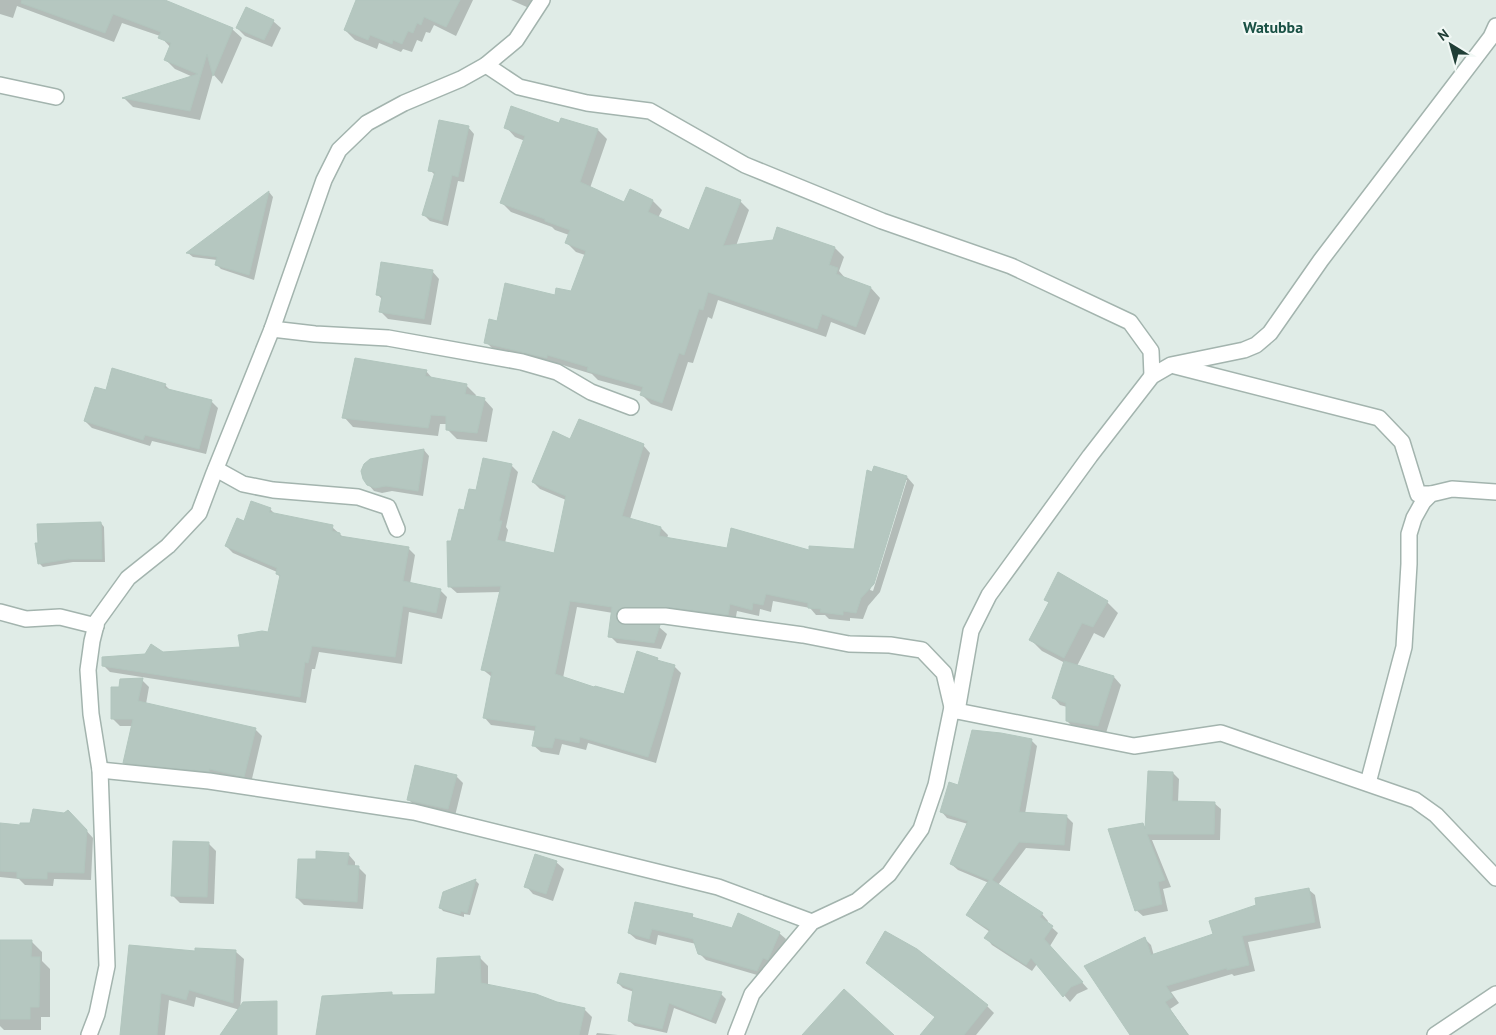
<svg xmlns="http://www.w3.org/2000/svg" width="1496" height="1035" font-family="'PT Sans',sans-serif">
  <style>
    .shadow { fill: #0003; fill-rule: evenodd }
    .building { fill: #b5c7c0; stroke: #b2c6be }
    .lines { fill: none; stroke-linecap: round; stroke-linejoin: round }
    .street-casing { stroke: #a3b4ae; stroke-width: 18 }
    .street { stroke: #fff; stroke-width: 15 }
    .labels { text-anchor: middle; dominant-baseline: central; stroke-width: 4.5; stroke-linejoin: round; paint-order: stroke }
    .quarter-label { font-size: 16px; font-weight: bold; fill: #1a5145; stroke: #f1f8f5 }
  </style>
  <rect width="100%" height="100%" fill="#e0ece7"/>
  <g class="shadow">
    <polygon points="0,0 162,0 232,29 242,38 222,84 213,74 200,120 133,107 125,99 193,77 175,69 166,60 171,48 160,36 122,23 114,42 17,6 13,18 0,14"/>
    <polygon points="358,0 473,0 456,36 434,25 430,33 426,32 422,42 417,40 412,52 403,49 401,52 379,43 377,49 355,40 345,30"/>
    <polygon points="511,0 549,0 538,12"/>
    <polygon points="273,21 281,28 272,47 245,36 237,28"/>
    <polygon points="561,119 598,130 607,139 590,188 625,204 653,201 662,210 658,218 690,232 740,201 749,210 736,246 835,248 844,257 839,271 846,279 871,288 880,298 865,335 831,322 826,337 718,300 712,319 708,317 693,363 688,362 672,411 651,404 642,395 642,392 598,380 592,374 556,363 556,367 495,351 486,342 498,323 556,296 571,293 585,255 576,252 567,243 569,235 555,230 552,227 511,212 502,203 525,141 515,137 506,127 560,124"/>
    <polygon points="468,127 474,134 464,182 458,181 448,226 430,221 424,215 435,175 430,170"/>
    <polygon points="269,192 273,197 254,280 221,269 216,264 217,260 193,257 188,253"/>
    <polygon points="432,271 439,279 431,325 388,319 380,311 382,299 377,294"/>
    <polygon points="426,371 433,379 466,385 476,395 475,397 484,399 493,409 487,442 457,439 447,429 447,424 440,424 438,436 353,427 344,417"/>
    <polygon points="165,385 171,391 211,401 218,408 206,454 152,441 150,446 92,428 85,421 107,392"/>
    <path d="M570,441L643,445L650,453L630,519L661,528L668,535L667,539L728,550L855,551L875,468L907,477L914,485L880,592L868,606L863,619L850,618V621L829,619L825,615H816L810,608L773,601L771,612L760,609L759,616L737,611L735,622L624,618V626L659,627L667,634L661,649L617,643L610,636L613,613L577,607L563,678L595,689L625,695L657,659L661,662L674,666L681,673L656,763L588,743L586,750L562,744L559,755L541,752L533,745L536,731L491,725L484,717L492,677L482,669L501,592L457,593L449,586L452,543L465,511L477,492L511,465L518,472L506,527L508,530L505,543L555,554L566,500L540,489L533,482ZM905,480H907L873,591L870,590Z"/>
    <polygon points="424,450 429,456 423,496 392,491 382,493 374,491 368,484"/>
    <polygon points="270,509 276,515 332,527 343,537 408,548 415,555 410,584 440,590 447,597 442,619 409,612 402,664 319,652 315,669 312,669 306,703 110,672 103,665 163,653 241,648 269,634 281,578 277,574 277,572 233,553 226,546 244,522"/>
    <polygon points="101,523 104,527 105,562 73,562 43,567 40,564 36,544"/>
    <polygon points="1046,599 1107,602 1118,613 1104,638 1094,633 1077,666 1114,677 1121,685 1106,733 1074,728 1067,721 1067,707 1060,705 1053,697 1065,663 1042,651 1031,640 1050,604"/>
    <polygon points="142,680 149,687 146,704 255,729 262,736 251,783 132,770 125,763 133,726 120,726 113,719 121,688"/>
    <polygon points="1031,740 1037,746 1025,814 1067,817 1073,823 1070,851 1026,848 998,885 1042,914 1048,921 1047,923 1058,933 1050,946 1088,989 1077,994 1070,1002 1037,964 1032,971 992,945 986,938 990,932 974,921 968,915 989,883 958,870 951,864 968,824 947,818 941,811 959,787"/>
    <polygon points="1173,773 1179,779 1178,802 1214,803 1221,809 1220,840 1152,840 1171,887 1163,889 1168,911 1143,916 1136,910 1142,824 1146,828"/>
    <polygon points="456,776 463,783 455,816 416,807 408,799"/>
    <polygon points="75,818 93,838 91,880 54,879 53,886 25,885 19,879 0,877 0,829"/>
    <polygon points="209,844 216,851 214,904 180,903 172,895"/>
    <polygon points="348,854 355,862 355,867 358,867 366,875 363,909 304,905 297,898 317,861"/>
    <polygon points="556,862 564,869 553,901 533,894 526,886"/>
    <polygon points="476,881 479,884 470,915 464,914 464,917 443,911 440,907 444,893"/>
    <polygon points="1308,889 1315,895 1321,928 1248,942 1255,971 1234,976 1232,974 1171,992 1179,1003 1170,1009 1189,1035 1132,1035 1145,939 1151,945 1154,956 1215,934"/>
    <polygon points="692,916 696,920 732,930 779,933 786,939 774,965 764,977 706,960 699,953 696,944 658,935 656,945 636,939 629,933"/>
    <polygon points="31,941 42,952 42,961 50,969 50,1017 41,1017 41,1030 4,1030 0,1026 0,942"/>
    <polygon points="236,952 244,959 240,1010 196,997 194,1007 169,1000 165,1035 121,1035 196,953"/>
    <polygon points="480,958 488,966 488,986 584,1009 592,1017 588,1035 579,1035 540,1026 540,1035 320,1035 391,993 394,996 436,995"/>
    <polygon points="618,983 721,994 726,999 716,1024 674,1008 667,1033 635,1026 629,1021 634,992 623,988"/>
    <polygon points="987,1006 994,1013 976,1035 922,1035"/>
    <polygon points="597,1033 618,1035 596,1035"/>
  </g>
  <g class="building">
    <polygon points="22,0 165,0 233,28 213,76 207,54 190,111 122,98 198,74 164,60 171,43 158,38 161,32 113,14 105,33 21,3"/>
    <polygon points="356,0 460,0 446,27 424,17 421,25 417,23 413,33 408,31 402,44 393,40 392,44 370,35 368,40 344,30"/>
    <polygon points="246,7 274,20 264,40 236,28"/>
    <polygon points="511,106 559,123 561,118 598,129 580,182 624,202 630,189 653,200 648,212 689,230 706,187 741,200 723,246 773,240 777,227 835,247 829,265 838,268 836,274 871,287 856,327 822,314 817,329 708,292 703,310 699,309 684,355 679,353 662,403 640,395 643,387 587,371 588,367 547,355 547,358 484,343 489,319 497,321 505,283 555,295 556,288 571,291 586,251 565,243 570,230 545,221 545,219 500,203 525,136 504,128"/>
    <polygon points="439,120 469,126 458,177 452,175 442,221 422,215 435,172 428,171"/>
    <polygon points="269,191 249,275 215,265 217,257 186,253"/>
    <polygon points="381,262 433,270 424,319 379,312 382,296 376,295"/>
    <polygon points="355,358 427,370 425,376 467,384 465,394 485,398 477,433 446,430 446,416 431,415 428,428 342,418"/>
    <polygon points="112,368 166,384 164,388 212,400 199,449 145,435 143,440 84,421 95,387 106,390"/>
    <polygon points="579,419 644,444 622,516 661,527 659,536 727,548 731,528 809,550 809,546 854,549 867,470 872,472 874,466 907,476 874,584 861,598 856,613 843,611 843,615 820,612 821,609 808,608 808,603 766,594 763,605 753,603 752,610 730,604 728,615 665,607 625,607 617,611 617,620 621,624 660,625 654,643 608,637 612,607 570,601 555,674 594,687 595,686 624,694 637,651 658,658 657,660 675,665 664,706 648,757 580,737 579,743 555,738 552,748 532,746 536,726 483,718 492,672 481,670 501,586 448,587 447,541 451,541 459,509 464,510 469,489 476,490 483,458 512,464 499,521 502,521 497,540 554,553 566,496 532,482 553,431 570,439"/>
    <polygon points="424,449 418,491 386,486 375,488 367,485 363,479 361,471 364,464 370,459"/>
    <polygon points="251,501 271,508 269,512 333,525 332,531 340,533 340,536 409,547 403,581 441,589 436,613 403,606 395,657 312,646 308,663 305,662 300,697 102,666 102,657 145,654 151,644 163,652 240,647 238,635 262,631 268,632 280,575 276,574 277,568 225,546 237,518 244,521"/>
    <polygon points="101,522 102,559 69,559 38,564 35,543 38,543 37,524"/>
    <polygon points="1058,572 1108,601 1093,627 1082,623 1064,658 1029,640 1049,602 1044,600"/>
    <polygon points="1064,661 1114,676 1098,726 1066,721 1066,703 1052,698"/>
    <polygon points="143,678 138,701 256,728 244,777 209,769 209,772 123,763 133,719 111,719 111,687 119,687 120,679"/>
    <polygon points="972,730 1001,733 1032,739 1019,812 1067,815 1064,845 1019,842 992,880 1043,913 1040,917 1053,926 1044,939 1083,982 1071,987 1063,997 1031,958 1026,965 984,938 990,930 966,915 989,880 950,864 968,821 940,812 949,782 958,785"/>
    <polygon points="415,765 457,775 448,809 407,800"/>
    <polygon points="1148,771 1173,772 1172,801 1215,802 1214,834 1147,834 1165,880 1158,882 1162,904 1135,911 1108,829 1143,823 1145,829"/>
    <polygon points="33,809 64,813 68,810 87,830 84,873 47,872 47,879 17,878 17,872 0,871 0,823 20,825 20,823 30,823"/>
    <polygon points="173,841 209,842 207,897 171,896"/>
    <polygon points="316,851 349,853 347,865 359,866 357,902 296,898 298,859 316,859"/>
    <polygon points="535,854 557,861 546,894 524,887"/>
    <polygon points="476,879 467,913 461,911 460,914 439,908 443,892"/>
    <polygon points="1309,888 1315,922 1242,936 1249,965 1227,970 1227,968 1166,986 1173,997 1165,1002 1188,1035 1130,1035 1084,966 1145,937 1151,955 1213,934 1209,921 1256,905 1255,898"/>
    <polygon points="635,902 693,914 692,917 732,928 738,913 780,932 768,960 763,958 757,971 698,954 693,939 652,929 649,939 628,933"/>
    <polygon points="885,931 917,949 988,1005 964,1035 920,1035 935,1017 866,963"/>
    <polygon points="0,940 32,940 31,957 40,957 39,1007 30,1007 30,1019 0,1019"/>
    <polygon points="129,945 195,951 195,948 236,950 233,1003 189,990 186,1000 161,993 157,1035 120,1035"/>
    <polygon points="480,956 481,983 536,994 557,1002 585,1008 579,1035 316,1035 322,996 392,992 392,995 435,994 437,958"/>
    <polygon points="620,973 653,979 722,992 711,1020 669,1003 662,1029 628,1021 633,989 617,983"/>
    <polygon points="844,989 894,1035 802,1035"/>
    <polygon points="277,1001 277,1035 220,1035 243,1002"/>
  </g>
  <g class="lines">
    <g class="street-casing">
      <g id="street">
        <polyline points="486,65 519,87 587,103 650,111 745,165 882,221 1011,266 1130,322 1151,351 1152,376"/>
        <polyline points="0,85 56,97"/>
        <polyline points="272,329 315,334 388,338 522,362 557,372 591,392 631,407"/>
        <polyline points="1175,366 1379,418 1402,442 1418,494 1431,494"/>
        <polyline points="216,469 243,484 273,490 358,497 388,507 397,529"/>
        <polyline points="0,612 26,619 60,617 96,626"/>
        <polyline points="625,616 665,616 803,635 849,644 890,645 922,650 944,673 952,707"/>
        <polyline points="957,711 1134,746 1221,733 1415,800 1436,815 1496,878"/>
        <polyline points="100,770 209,781 414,812 718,887 812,922"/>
        <polyline points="1368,783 1404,647 1409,564 1409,534 1414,518 1423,502 1431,494 1452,489 1496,492"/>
        <polyline points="89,1035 97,1014 107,966 100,770 91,714 88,670 92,641 97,621 128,578 168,546 199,513 214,473 272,329 324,180 339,150 367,123 404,103 461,79 486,65 516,40 542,0"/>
        <polyline points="736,1035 752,994 812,922 857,901 889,874 921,829 936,785 952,707 957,711 971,631 989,595 1090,456 1152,376 1171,365 1244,350 1256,345 1270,333 1321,260 1491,37 1496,26"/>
        <polyline points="1435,1035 1496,994"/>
      </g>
    </g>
    <use href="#street" class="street"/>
  </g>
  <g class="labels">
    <g class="quarter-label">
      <text x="1273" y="27">Watubba</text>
    </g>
  </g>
  <g transform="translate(1451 45) rotate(323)" stroke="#f1f8f5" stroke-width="4" paint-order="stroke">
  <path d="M0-4L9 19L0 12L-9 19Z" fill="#203e36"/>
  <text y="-8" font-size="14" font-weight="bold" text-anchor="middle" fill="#203e36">N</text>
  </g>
</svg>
